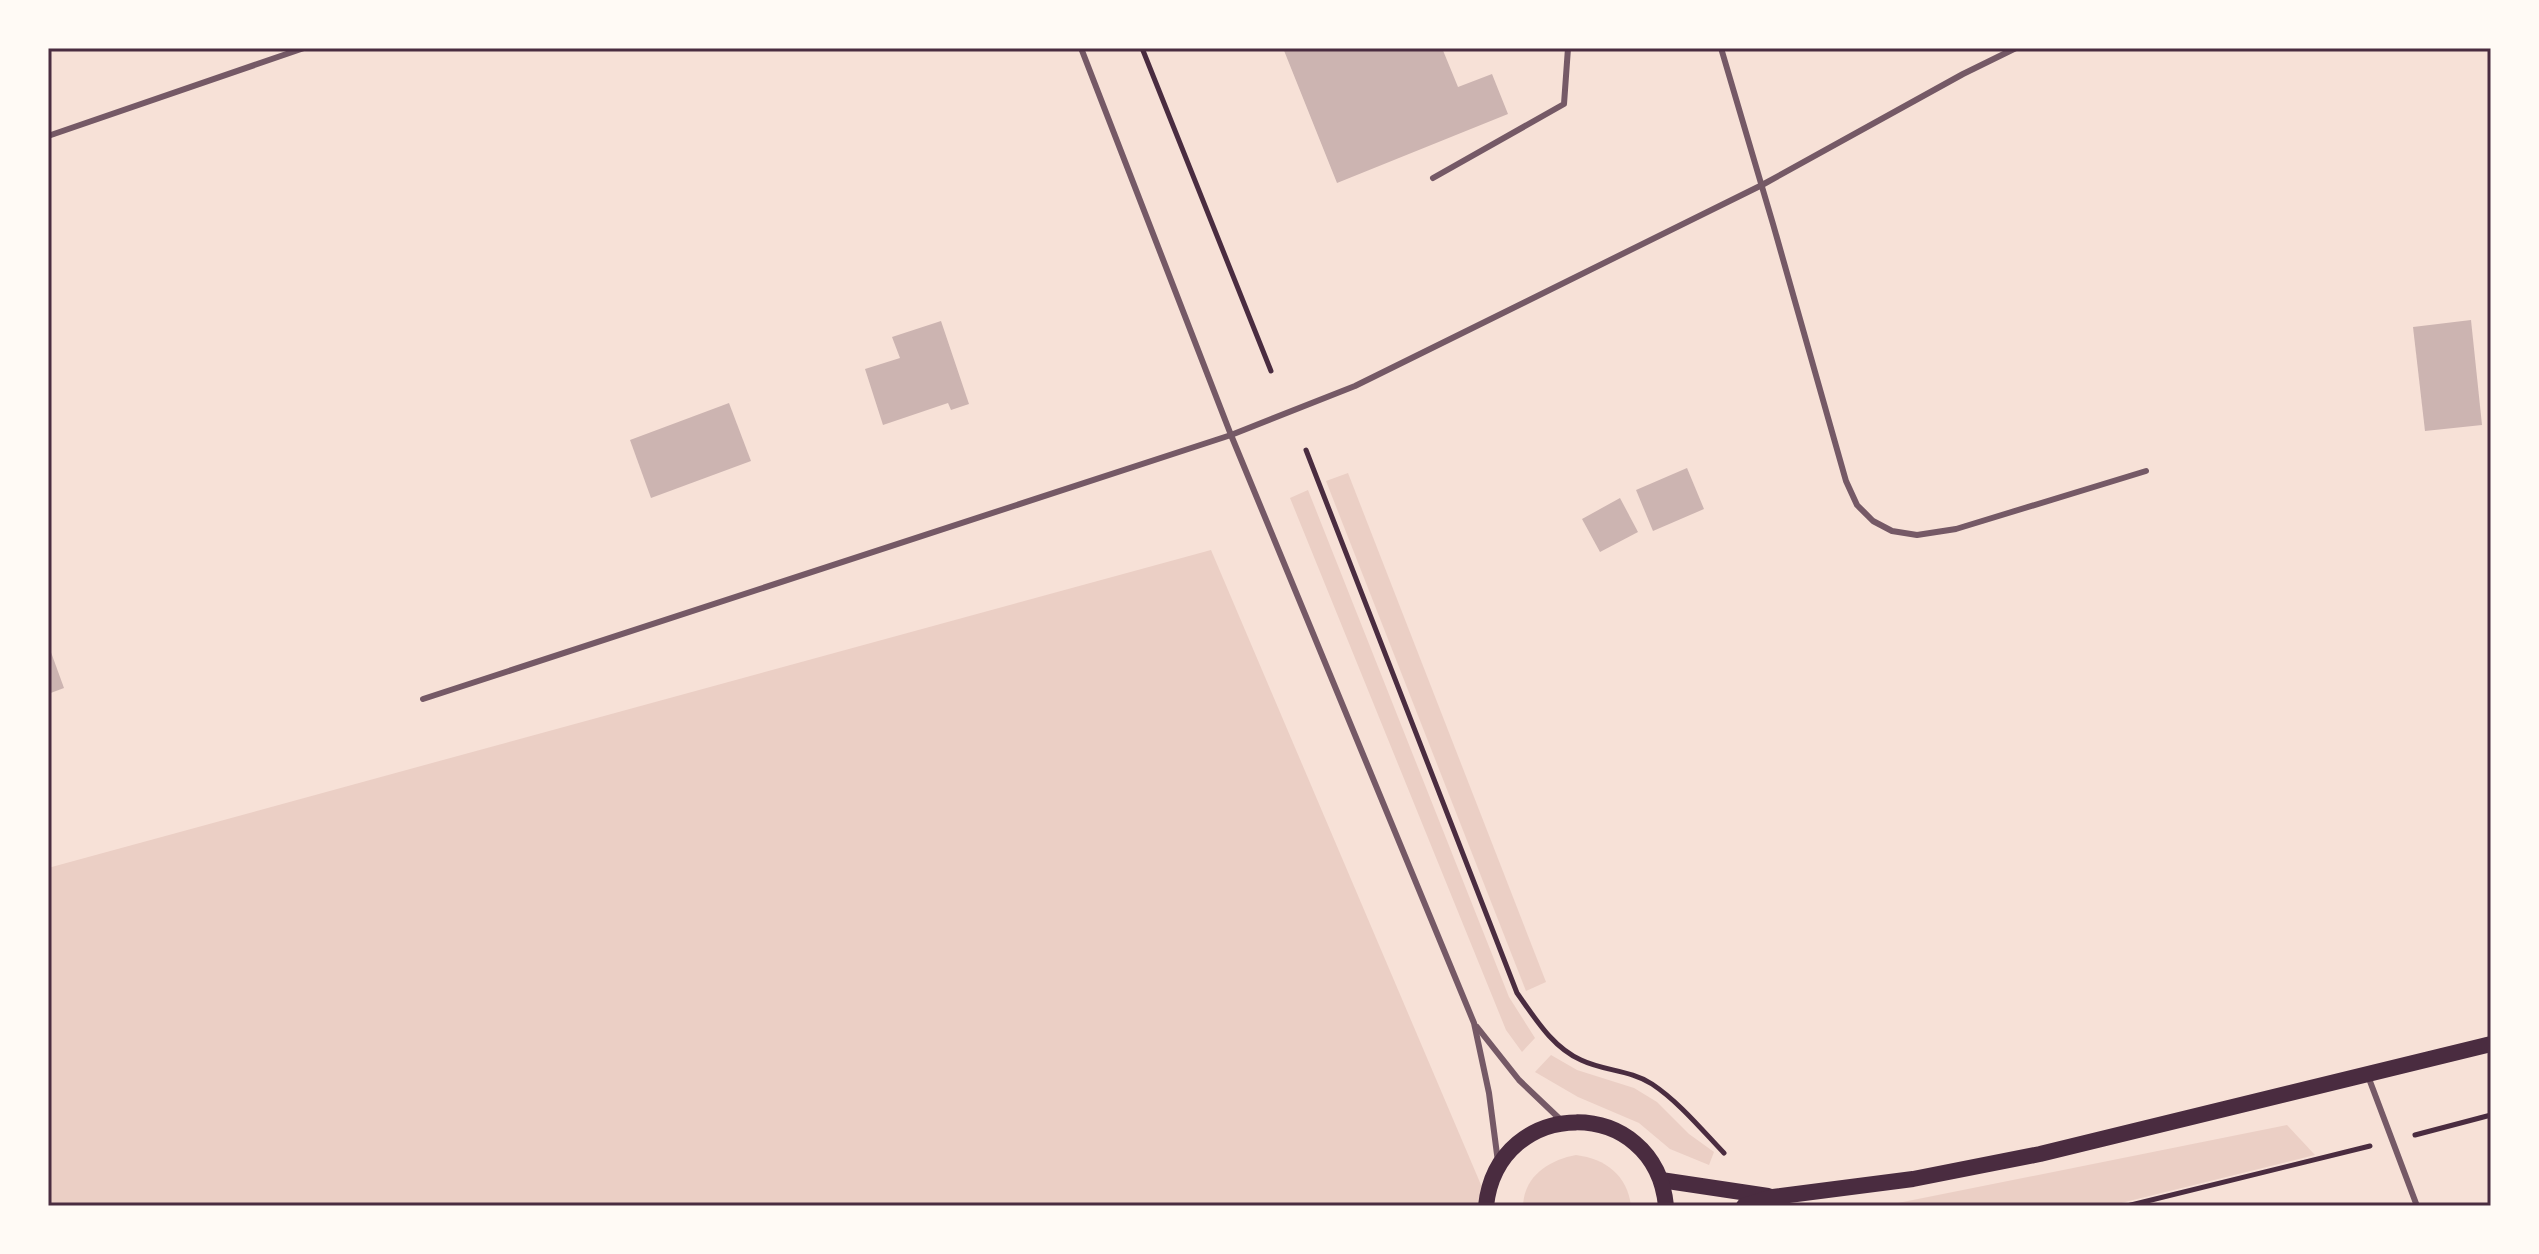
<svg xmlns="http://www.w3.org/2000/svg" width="2539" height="1254" font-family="'Times New Roman',serif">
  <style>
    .green { fill: #ebcfc5 }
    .building { fill: #ccb4b1 }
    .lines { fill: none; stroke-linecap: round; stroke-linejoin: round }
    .path { stroke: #4a2c40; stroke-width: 5 }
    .service { stroke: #755966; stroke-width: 6 }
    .secondary { stroke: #4a2c40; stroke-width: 16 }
    .neatline { fill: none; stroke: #4a2c40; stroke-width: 3 }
  </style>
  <rect width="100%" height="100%" fill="#f7e1d7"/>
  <g class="green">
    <polygon points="1348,473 1546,982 1526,991 1326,481"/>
    <polygon points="1308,490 1509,997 1535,1038 1522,1052 1506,1030 1290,498"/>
    <polygon points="1211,550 1490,1206 48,1206 48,868"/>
    <polygon points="1551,1055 1577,1070 1634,1088 1657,1102 1689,1134 1714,1152 1709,1165 1670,1149 1639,1123 1578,1097 1535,1072"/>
    <polygon points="2287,1125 2315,1155 2109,1206 1883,1206"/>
    <path d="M1576,1155C1606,1159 1627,1175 1631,1206H1523C1524,1176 1549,1160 1576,1155Z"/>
  </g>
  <g class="building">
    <polygon points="1283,48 1442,48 1458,87 1492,74 1508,114 1337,183"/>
    <polygon points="2471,320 2482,425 2425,431 2413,327"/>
    <polygon points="941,321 969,404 951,410 948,403 883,425 865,369 900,358 892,337"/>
    <polygon points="729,403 751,461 651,498 630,440"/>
    <polygon points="1687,468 1704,509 1653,531 1636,490"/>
    <polygon points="1620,498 1638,532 1600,552 1582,519"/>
    <polygon points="48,644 64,688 48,694"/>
  </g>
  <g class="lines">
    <g class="path">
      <polyline points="1142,48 1271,371"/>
      <path d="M1306,450L1517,993C1535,1018 1552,1047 1581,1060C1604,1071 1630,1070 1652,1084C1679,1102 1702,1130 1724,1153"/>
      <polyline points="2415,1135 2491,1115"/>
      <polyline points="2127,1206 2370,1146"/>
    </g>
    <g class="service">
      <polyline points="1081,48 1231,435 1474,1023 1489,1093 1498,1162"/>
      <polyline points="1721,48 1773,224 1846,481 1857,505 1873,521 1892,531 1917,535 1956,529 2146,471"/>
      <polyline points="48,136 304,48"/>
      <polyline points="1433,178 1564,104 1568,48"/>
      <polyline points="423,699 1231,435 1355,386 1762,185 1963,74 2016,48"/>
      <polyline points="1477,1027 1519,1080 1563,1122"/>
      <polyline points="2368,1076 2417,1206"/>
    </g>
    <g class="secondary">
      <polyline points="1661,1180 1768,1196"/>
      <path d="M1486,1206C1498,1095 1655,1094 1666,1206"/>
      <polyline points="1744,1206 1773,1197 1913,1179 2040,1154 2491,1044"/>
    </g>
  </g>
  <rect width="2539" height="1254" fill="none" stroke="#fffaf5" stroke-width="100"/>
  <rect x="50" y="50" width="2439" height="1154" class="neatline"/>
</svg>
